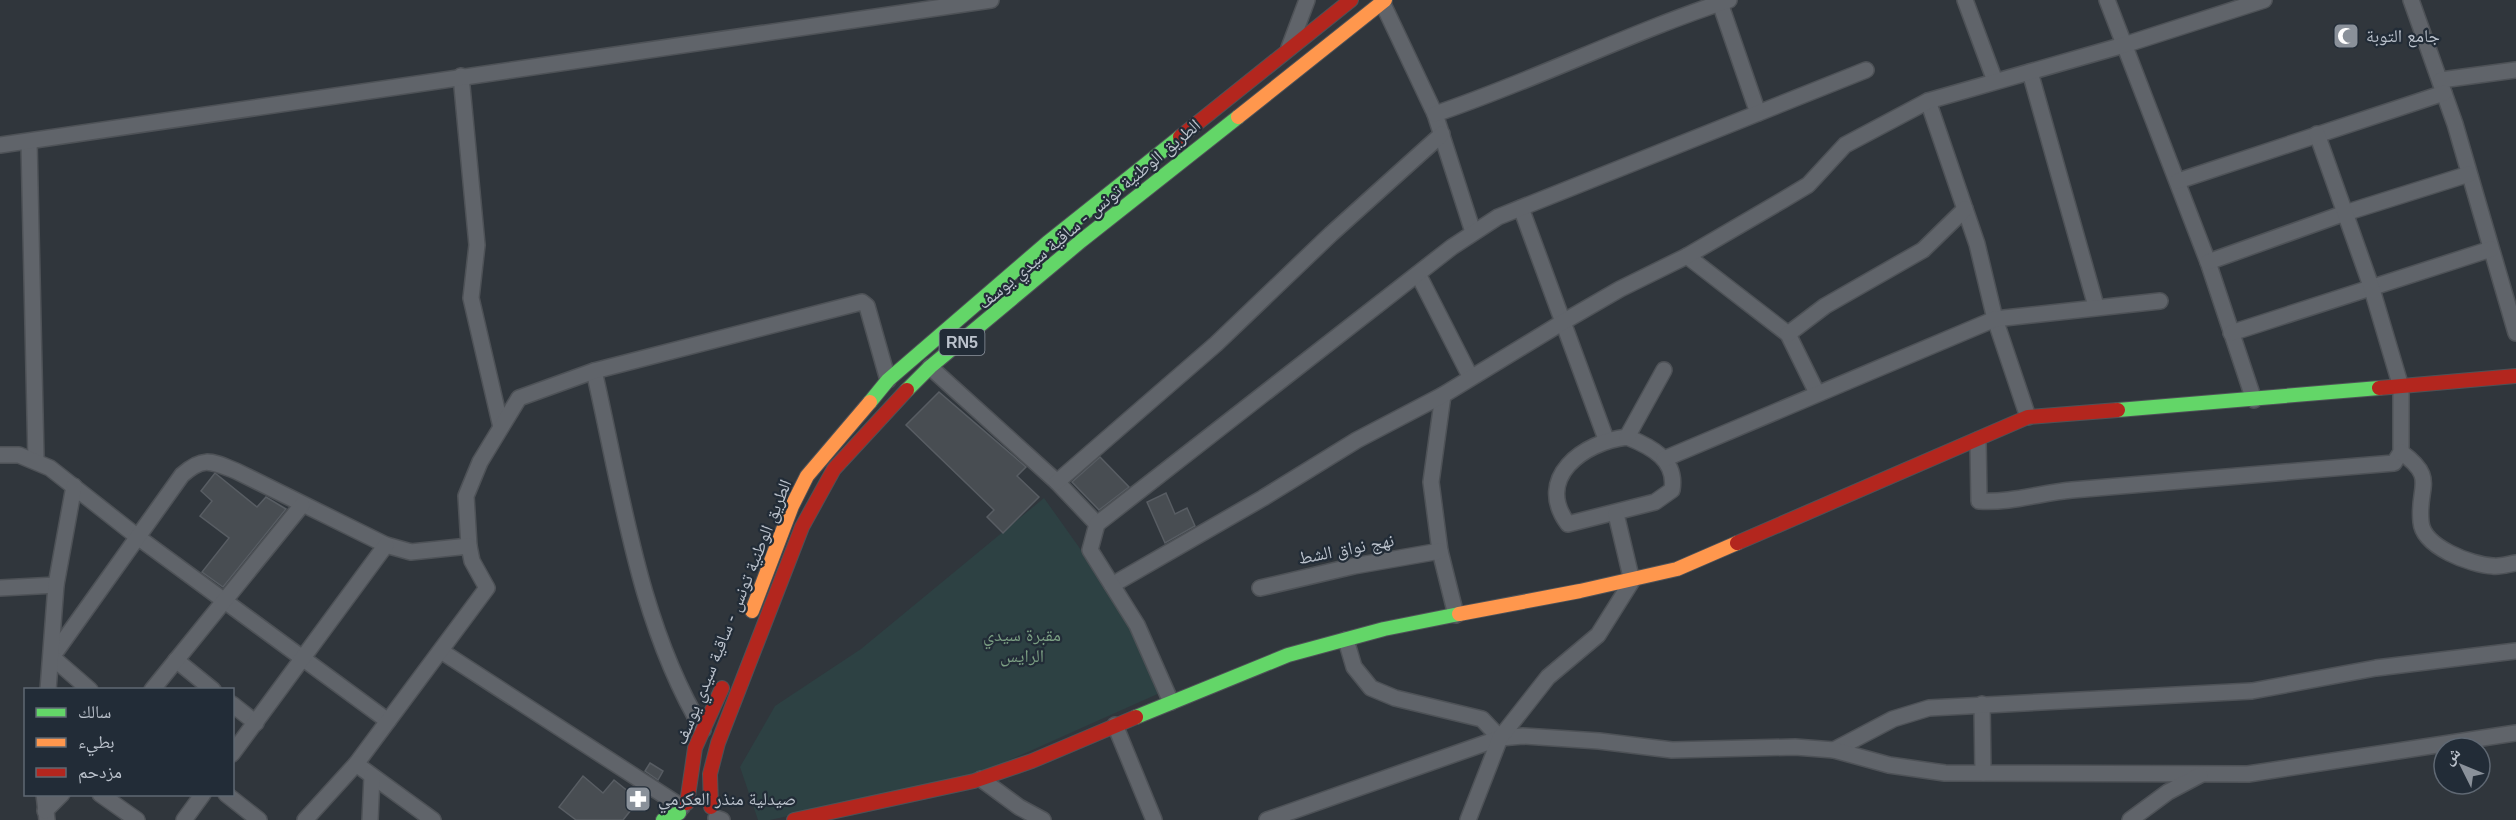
<svg xmlns="http://www.w3.org/2000/svg" width="2516" height="820" font-family="Arial,'Noto Naskh Arabic',sans-serif">
  <style>
    .green { fill: #2d4143 }
    .building { fill: #484d52; stroke: #585d63; stroke-width: 1.5 }
    .lines { fill: none; stroke-linecap: round; stroke-linejoin: round }
    .street-casing { stroke: #4e5257; stroke-width: 18 }
    .fast-casing { stroke: #4e5257; stroke-width: 16 }
    .slow-casing { stroke: #4e5257; stroke-width: 16 }
    .jam-casing { stroke: #4e5257; stroke-width: 16 }
    .street { stroke: #60646a; stroke-width: 15 }
    .fast { stroke: #63d668; stroke-width: 14 }
    .slow { stroke: #ff974d; stroke-width: 14 }
    .jam { stroke: #b3261e; stroke-width: 14 }
    .labels { text-anchor: middle; dominant-baseline: central; stroke-width: 4.5; stroke-linejoin: round; paint-order: stroke }
    .shield { fill: #222c37; stroke: #8d959f; stroke-width: 1.5 }
    .shield-label { font-size: 16px; font-weight: bold; fill: #bbc2cc }
    .poi-label { font-size: 18px; fill: #bbc2cc; stroke: #222c37; text-anchor: start }
    .street-label { font-size: 18px; fill: #bbc2cc; stroke: #222c37 }
    .park-label { font-size: 18px; fill: #7b9f83; stroke: #222c37 }
  </style>
  <rect width="100%" height="100%" fill="#30363c"/>
  <polygon class="green" points="1044,498 1133,623 1162,692 976,775 770,820 758,820 740,767 775,706 861,649"/>
  <g class="building">
    <polygon points="939,392 1026,467 1017,476 1039,497 1003,533 987,517 994,510 906,425"/>
    <polygon points="1100,457 1129,487 1099,510 1072,482"/>
    <polygon points="215,473 257,507 266,497 286,509 223,587 202,572 229,538 200,516 212,501 201,491"/>
    <polygon points="1166,493 1175,514 1187,508 1195,526 1165,543 1147,502"/>
    <polygon points="650,763 663,771 658,780 645,771"/>
    <polygon points="583,776 603,793 614,780 639,800 623,820 576,820 559,807"/>
  </g>
  <g class="lines">
    <g class="street-casing">
      <g id="street">
        <polyline points="1719,0 1758,113"/>
        <polyline points="1965,0 1995,81"/>
        <polyline points="2107,0 2208,262 2254,400"/>
        <polyline points="2411,0 2455,124 2516,333"/>
        <polyline points="1382,2 1435,114 1473,232"/>
        <polyline points="1289,48 1307,0"/>
        <polyline points="2030,72 2096,306"/>
        <polyline points="461,76 477,245 471,298 501,427"/>
        <polyline points="2441,80 2516,70"/>
        <polyline points="1928,101 1977,244 1995,319 2028,417"/>
        <path d="M1435,114C1536,80 1628,33 1729,0"/>
        <polyline points="29,142 36,460"/>
        <polyline points="0,145 991,0"/>
        <polyline points="2178,181 2444,93"/>
        <polyline points="1521,208 1606,439"/>
        <polyline points="1687,256 1788,334 1817,393"/>
        <polyline points="2208,262 2345,213 2469,174"/>
        <polyline points="1418,274 1470,376"/>
        <polyline points="2231,333 2491,249"/>
        <polyline points="1788,334 1825,306 1923,250 1965,209"/>
        <polyline points="930,367 1057,482 1097,524"/>
        <path d="M594,371C622,492 638,622 703,730"/>
        <polyline points="1443,395 1431,482 1440,551 1456,615"/>
        <path d="M1627,437C1652,447 1677,460 1672,490L1655,502L1568,524C1534,478 1583,442 1627,437Z"/>
        <polyline points="1627,437 1664,370"/>
        <path d="M1978,440L1979,501C2011,503 2040,493 2072,490L2394,463L2401,452V387L2371,286L2317,134"/>
        <path d="M2401,452C2438,479 2417,486 2421,522C2423,547 2471,565 2493,566C2500,567 2509,564 2516,563"/>
        <polyline points="0,455 19,455 50,468 139,538 388,721"/>
        <polyline points="1664,459 1995,319 2160,301"/>
        <polyline points="1057,482 1216,344 1331,234 1442,134"/>
        <polyline points="469,546 466,496 480,462 519,398 594,371 862,302 867,306 888,380"/>
        <polyline points="1112,585 1263,498 1357,440 1443,395 1563,322 1620,289 1687,256 1783,200 1808,185 1845,145 1928,101 2124,45 2264,0"/>
        <polyline points="0,588 56,585"/>
        <polyline points="1260,588 1354,566 1440,551"/>
        <polyline points="1346,640 1354,667 1371,688 1395,698 1482,719 1500,738"/>
        <polyline points="441,651 682,807"/>
        <path d="M52,657L182,475C203,456 211,461 236,471L386,545L411,552L469,546L472,561L487,588L356,764L305,820"/>
        <polyline points="52,657 90,690"/>
        <polyline points="176,660 213,690"/>
        <polyline points="48,690 56,585 74,486"/>
        <polyline points="152,690 302,505"/>
        <polyline points="1171,702 1137,625 1090,550 1097,524 1452,247 1498,217 1866,70"/>
        <polyline points="232,704 256,723"/>
        <polyline points="1982,704 1983,773"/>
        <polyline points="1115,725 1154,820"/>
        <polyline points="1834,750 1893,719 1929,708 2252,691 2376,668 2516,651"/>
        <polyline points="232,754 386,545"/>
        <polyline points="356,764 433,820"/>
        <polyline points="981,779 1019,807 1043,820"/>
        <polyline points="44,794 47,820"/>
        <polyline points="100,794 137,820"/>
        <polyline points="226,794 259,820"/>
        <polyline points="45,811 62,794"/>
        <polyline points="716,818 722,820"/>
        <polyline points="184,820 203,794"/>
        <polyline points="370,820 372,776"/>
        <polyline points="1267,820 1500,738 1523,736 1599,741 1672,750 1795,747 1834,750 1889,765 1945,773 2248,774 2516,733"/>
        <polyline points="1468,820 1500,738 1548,677 1598,635 1632,581 1616,514"/>
        <polyline points="2130,820 2168,792 2200,775"/>
      </g>
    </g>
    <g class="fast-casing">
      <g id="fast">
        <polyline points="907,390 930,367 1081,241 1238,117"/>
        <polyline points="870,402 888,380 1047,243 1180,137"/>
        <polyline points="2118,410 2379,388"/>
        <polyline points="1136,717 1288,655 1384,629 1459,614"/>
        <polyline points="663,820 679,813"/>
      </g>
    </g>
    <g class="slow-casing">
      <g id="slow">
        <polyline points="1238,117 1385,0"/>
        <polyline points="752,611 792,506 807,476 870,402"/>
        <polyline points="1459,614 1580,591 1677,569 1737,543"/>
      </g>
    </g>
    <g class="jam-casing">
      <g id="jam">
        <polyline points="1180,137 1351,0"/>
        <polyline points="2379,388 2516,376"/>
        <polyline points="1737,543 2028,417 2118,410"/>
        <polyline points="687,803 695,748 722,688"/>
        <polyline points="711,807 710,774 718,743 802,527 834,469 907,390"/>
        <polyline points="794,820 974,781 1032,761 1136,717"/>
      </g>
    </g>
    <use href="#street" class="street"/>
    <use href="#fast" class="fast"/>
    <use href="#slow" class="slow"/>
    <use href="#jam" class="jam"/>
  </g>
  <defs>
    <g id="mosque-square" transform="scale(1.35)"><rect x="-9" y="-9" width="18" height="18" rx="4" fill="#8a919a" stroke="#222c37"/><path d="M3.5-4.9A6 6 0 1 0 3.5 4.9A5 5 0 1 1 3.5-4.9Z" fill="#fff"/></g>
    <g id="pharmacy-square" transform="scale(1.35)"><rect x="-9" y="-9" width="18" height="18" rx="4" fill="#8a919a" stroke="#222c37"/><path d="M-2-6h4v4h4v4h-4v4h-4v-4h-4v-4h4Z" fill="#fff"/></g>
  </defs>
  <g fill-rule="evenodd">
    <use href="#mosque-square" x="2346" y="36"/>
    <use href="#pharmacy-square" x="638" y="799"/>
  </g>
  <g class="labels">
    <rect class="shield" x="939.5" y="329" width="45" height="26" rx="4.5"/>
    <g class="shield-label">
      <text x="962" y="342">RN5</text>
    </g>
    <g class="poi-label">
      <text x="2366" y="36">جامع التوبة</text>
      <text x="658" y="799">صيدلية منذر العكرمي</text>
    </g>
    <g class="street-label">
      <text transform="translate(1089 214) rotate(-40)">الطريق الوطنية تونس - ساقية سيدي يوسف</text>
      <text transform="translate(1346 549) rotate(-11)">نهج نواق الشط</text>
      <text transform="translate(733 612) rotate(-68)">الطريق الوطنية تونس - ساقية سيدي يوسف</text>
    </g>
    <g class="park-label">
      <text x="1022" y="635">مقبرة سيدي<tspan x="1022" dy="21">الرايس</tspan></text>
    </g>
  </g>
  <rect x="24" y="688" width="210" height="108" fill="#222c37" stroke="#5f6873" stroke-width="1.5"/>
  <rect x="36" y="708" width="30" height="9" fill="#63d668" stroke="#5f6873" stroke-width="1.5"/>
  <text x="78" y="718" font-size="18" fill="#bbc2cc">سالك</text>
  <rect x="36" y="738" width="30" height="9" fill="#ff974d" stroke="#5f6873" stroke-width="1.5"/>
  <text x="78" y="748" font-size="18" fill="#bbc2cc">بطيء</text>
  <rect x="36" y="768" width="30" height="9" fill="#b3261e" stroke="#5f6873" stroke-width="1.5"/>
  <text x="78" y="778" font-size="18" fill="#bbc2cc">مزدحم</text>
  <g transform="translate(2462 766) rotate(313)"><circle r="28" fill="#222c37" stroke="#5f6873" stroke-width="1.5"/>
  <path d="M0-4.5L10 22L0 15L-10 22Z" fill="#8a919a"/>
  <text y="-9" font-size="16" font-weight="bold" text-anchor="middle" fill="#bbc2cc">ش</text>
  </g>
</svg>
